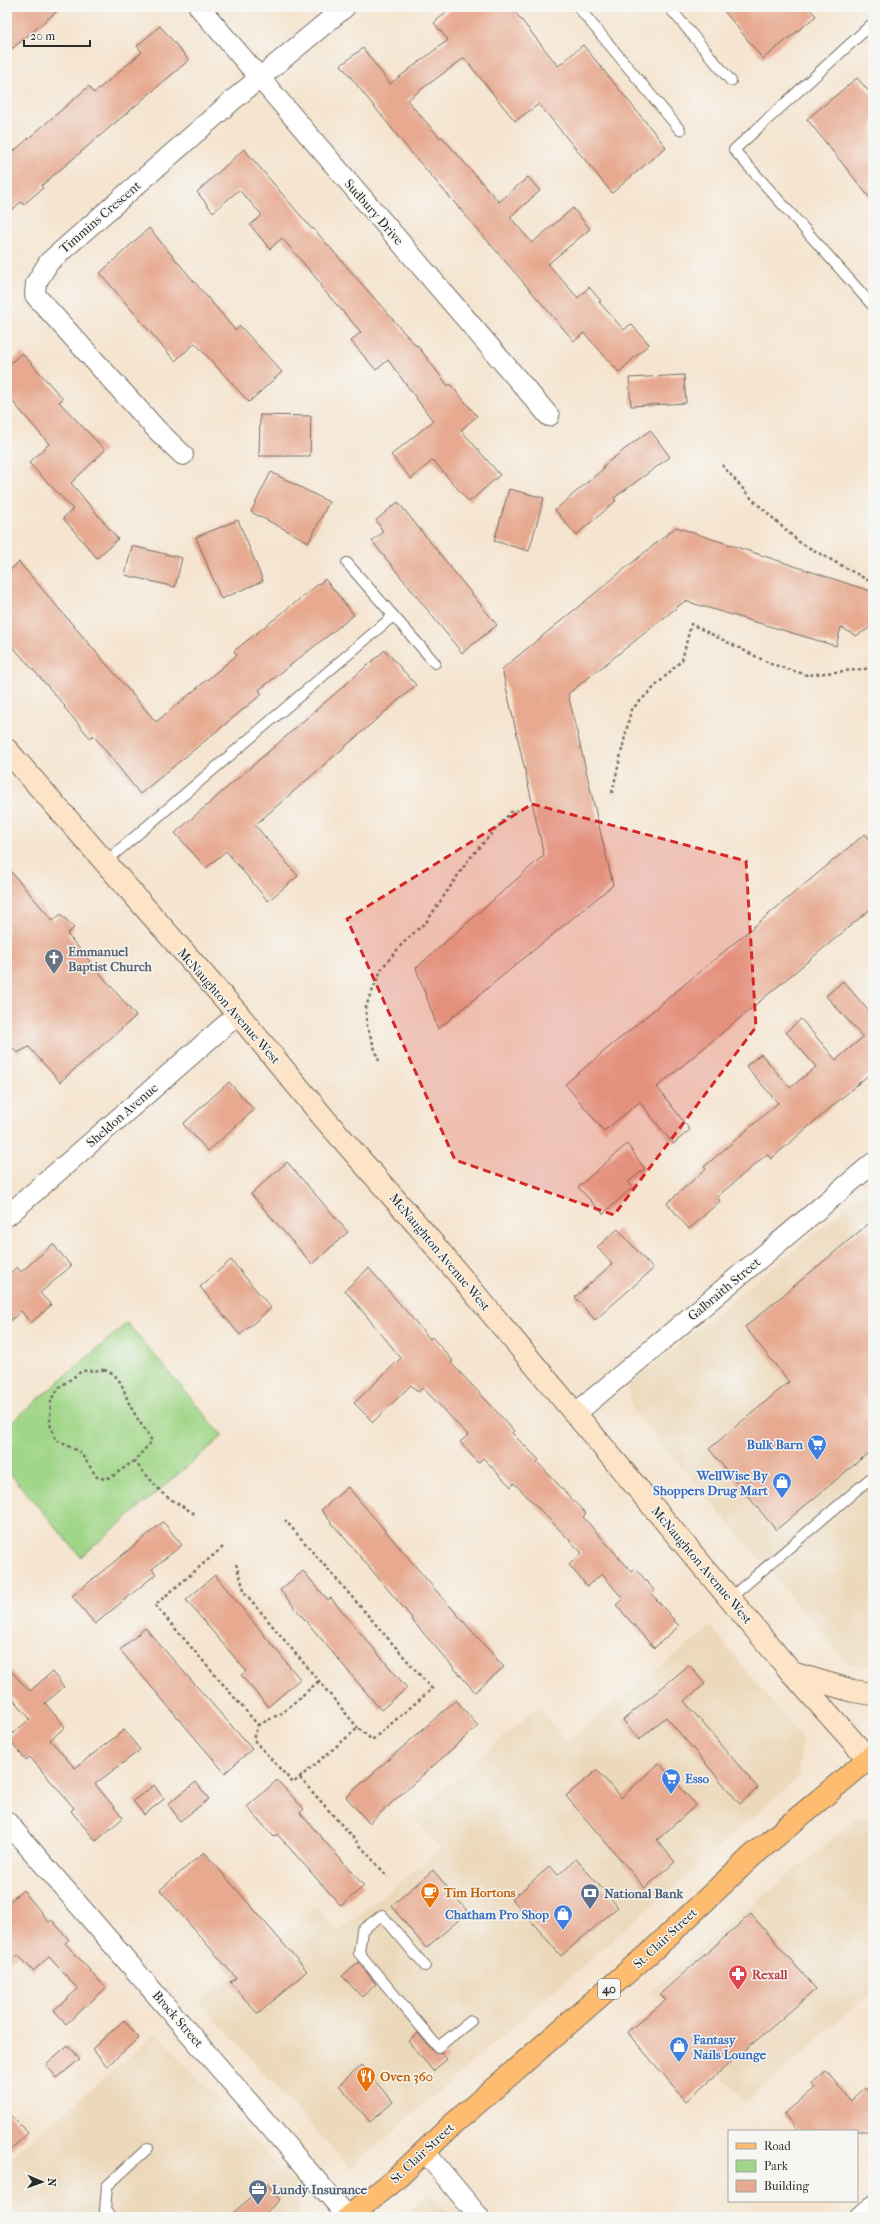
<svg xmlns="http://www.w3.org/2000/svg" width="880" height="2224" font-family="'IM FELL French Canon',serif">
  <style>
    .built { fill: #ecd8ba }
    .green { fill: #a0d688; stroke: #66805a }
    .building { fill: #e7aa91 }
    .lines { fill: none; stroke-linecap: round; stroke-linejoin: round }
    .service-casing { stroke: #726c64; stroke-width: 12 }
    .minor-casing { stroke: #726c64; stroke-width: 22 }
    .secondary-casing { stroke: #726c64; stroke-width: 24 }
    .primary-casing { stroke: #726c64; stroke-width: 24 }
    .path { stroke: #726c64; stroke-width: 2.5; stroke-dasharray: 3 3; stroke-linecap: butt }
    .service { stroke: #fff; stroke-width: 10 }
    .minor { stroke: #fff; stroke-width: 20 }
    .secondary { stroke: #fee4c6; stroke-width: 22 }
    .primary { stroke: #fdbc70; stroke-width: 22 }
    .marked { fill: #d62828; fill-opacity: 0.2; stroke: #d62828; stroke-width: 3; stroke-dasharray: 8 5; stroke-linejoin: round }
    .labels { text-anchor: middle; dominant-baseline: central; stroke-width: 3; stroke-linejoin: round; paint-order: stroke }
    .shield { fill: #f6f6f2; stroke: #686867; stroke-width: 1 }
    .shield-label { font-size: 12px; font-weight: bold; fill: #2b2b2b }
    .street-label { font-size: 13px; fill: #2b2b2b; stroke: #f6f6f2 }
    .worship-label { font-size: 13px; font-weight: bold; fill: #5b616d; stroke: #f6f6f2; text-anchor: start }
    .shop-label { font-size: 13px; font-weight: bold; fill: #366cbe; stroke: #f6f6f2; text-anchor: end }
    .food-label { font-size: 13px; font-weight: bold; fill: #c56008; stroke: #f6f6f2; text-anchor: start }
    .service-label { font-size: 13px; font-weight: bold; fill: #4e5e75; stroke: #f6f6f2; text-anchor: start }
    .health-label { font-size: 13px; font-weight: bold; fill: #be3a42; stroke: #f6f6f2; text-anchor: start }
  </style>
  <rect width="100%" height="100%" fill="#f6f6f2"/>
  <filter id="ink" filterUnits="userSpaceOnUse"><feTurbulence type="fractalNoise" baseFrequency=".025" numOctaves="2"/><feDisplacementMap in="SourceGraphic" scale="8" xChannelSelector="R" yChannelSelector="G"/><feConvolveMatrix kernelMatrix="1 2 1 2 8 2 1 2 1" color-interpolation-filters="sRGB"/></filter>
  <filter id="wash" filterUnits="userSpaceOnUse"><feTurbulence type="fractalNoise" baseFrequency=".012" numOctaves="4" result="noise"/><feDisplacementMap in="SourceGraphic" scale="16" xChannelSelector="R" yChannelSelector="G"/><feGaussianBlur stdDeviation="0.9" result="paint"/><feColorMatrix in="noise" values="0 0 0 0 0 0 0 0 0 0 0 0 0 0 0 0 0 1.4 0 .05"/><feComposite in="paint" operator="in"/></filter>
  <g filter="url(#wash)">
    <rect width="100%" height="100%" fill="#f5e4cf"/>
    <g class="built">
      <polygon points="873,1185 873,1666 848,1664 632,1409 627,1387"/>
      <polygon points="711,1627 802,1739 799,1777 350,2169 200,2002 316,1906 338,1932 441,1849 413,1817 537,1707 567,1741"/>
      <polygon points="857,1818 873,1821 873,1991 745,2103 650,1991"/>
      <polygon points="157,2033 298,2189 301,2213 296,2217 7,2217 7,2161"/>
      <polygon points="431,2193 450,2217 401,2217"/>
    </g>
    <polygon class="green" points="127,1323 223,1436 81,1557 7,1470 7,1426"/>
    <g id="blocks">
      <g class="building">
        <polygon points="7,7 62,7 7,53"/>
        <polygon points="452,7 511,7 558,66 583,45 666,147 612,193 539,104 515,121 464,58 407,100 440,138 442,137 499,202 528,177 540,191 510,217 532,243 573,208 590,229 548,264 578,298 589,287 601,301 599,302 624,330 631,324 649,344 619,372 584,333 574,341 409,150 341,65 363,48 390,84 448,40 434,23"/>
        <polygon points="721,7 808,7 816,16 763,59"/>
        <polygon points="160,26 189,60 41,186 43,188 23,205 21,202 7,214 7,157 89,86 94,93 142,52 137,46"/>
        <polygon points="857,78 873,96 873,202 807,119"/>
        <polygon points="244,149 312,229 313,228 416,346 417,345 448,386 450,384 477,416 461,430 500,475 469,502 433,460 411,479 391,455 433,421 388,360 376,370 351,341 361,332 320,286 322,285 282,238 270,249 250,225 262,215 239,190 213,212 197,192"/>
        <polygon points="149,228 235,330 240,326 282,372 249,402 195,343 175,361 100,273"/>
        <polygon points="22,353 63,399 59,402 105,450 71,483 118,539 97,558 63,518 73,509 29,463 49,444 7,395 7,366"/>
        <polygon points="684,375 686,403 631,406 629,378"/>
        <polygon points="260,415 311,416 310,456 259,456"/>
        <polygon points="650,430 670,457 614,498 616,501 576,535 555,510 604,468 603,466"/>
        <polygon points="271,472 329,502 309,542 251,512"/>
        <polygon points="509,489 544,498 529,551 494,541"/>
        <polygon points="398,502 497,625 462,653 372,541 383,532 376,520"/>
        <polygon points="238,520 263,581 221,599 196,537"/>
        <polygon points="676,527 873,592 873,626 856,636 841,627 836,646 685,601 568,694 613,885 438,1029 416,968 544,855 502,669"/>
        <polygon points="132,546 182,558 175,587 125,575"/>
        <polygon points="19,562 156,722 237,655 234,651 325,579 354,615 259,690 262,694 140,794 93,735 90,738 64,707 65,706 7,640 7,573"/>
        <polygon points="385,650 416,685 255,825 298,876 268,901 226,851 206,868 175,833"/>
        <polygon points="865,834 873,843 873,907 657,1087 690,1130 673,1144 640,1102 604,1131 565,1084"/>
        <polygon points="7,867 53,921 61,914 74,928 67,934 136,1016 60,1082 29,1047 17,1053 7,1041"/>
        <polygon points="843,981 873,1016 873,1071 771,1159 767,1154 717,1197 720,1201 689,1229 667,1203 706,1169 704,1167 778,1103 746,1066 761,1054 790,1088 816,1067 786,1032 801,1019 836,1060 863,1037 826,996"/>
        <polygon points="229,1082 254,1110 208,1151 183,1124"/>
        <polygon points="627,1144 645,1169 628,1182 633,1187 603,1214 578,1187"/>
        <polygon points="287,1162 348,1232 312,1264 251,1194"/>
        <polygon points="873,1220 873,1449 776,1530 709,1449 789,1382 745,1327"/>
        <polygon points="618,1229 653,1269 595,1320 575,1297 612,1264 597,1247"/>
        <polygon points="53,1244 71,1266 40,1293 51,1305 31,1323 21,1311 7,1324 7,1276 17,1267 21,1272"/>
        <polygon points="231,1260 271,1308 240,1335 200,1287"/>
        <polygon points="369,1268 430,1339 432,1337 453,1361 451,1363 489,1403 514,1431 512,1433 539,1460 537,1462 586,1514 583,1517 632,1572 636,1569 654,1590 651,1593 679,1626 654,1648 616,1605 623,1599 602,1574 587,1586 569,1565 582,1553 514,1483 511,1487 483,1458 478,1463 460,1442 468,1435 423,1388 418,1392 411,1385 373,1422 354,1403 401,1358 345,1290"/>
        <polygon points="348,1487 439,1594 504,1667 475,1692 411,1619 412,1618 321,1510"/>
        <polygon points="163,1522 182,1545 152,1569 156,1574 95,1624 72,1596"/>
        <polygon points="303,1571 328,1600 331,1598 407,1688 381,1710 280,1590"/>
        <polygon points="215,1575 300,1679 268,1707 241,1675 246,1671 186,1600"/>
        <polygon points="145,1628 252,1749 225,1773 120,1650"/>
        <polygon points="689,1665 705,1684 684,1701 758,1788 740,1804 666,1717 639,1740 623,1720"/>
        <polygon points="7,1667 30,1691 52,1672 64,1687 45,1703 65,1727 50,1740 75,1768 124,1730 140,1750 95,1784 123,1818 96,1841 71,1811 74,1808 30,1757 26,1760 7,1738 30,1719 7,1691"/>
        <polygon points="456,1700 478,1726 369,1823 346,1797"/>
        <polygon points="659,1763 696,1805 657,1840 675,1862 645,1888 566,1796 597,1770 621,1798"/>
        <polygon points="277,1780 304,1809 300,1813 364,1886 341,1906 277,1834 274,1837 247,1807"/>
        <polygon points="196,1782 209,1799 180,1821 168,1804"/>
        <polygon points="154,1785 164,1799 144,1815 133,1801"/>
        <polygon points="204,1852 307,1971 258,2014 230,1982 236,1978 160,1890"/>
        <polygon points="576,1859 618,1907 561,1956 512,1899 550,1866 558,1875"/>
        <polygon points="433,1870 468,1912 426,1948 391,1906"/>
        <polygon points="23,1890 49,1922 52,1920 69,1940 65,1943 106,1988 66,2024 54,2010 78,1989 49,1957 33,1971 18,1955 7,1964 7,1904"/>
        <polygon points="751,1914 816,1989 686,2101 627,2032 666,2000 660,1994"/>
        <polygon points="358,1962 376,1984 362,1997 342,1976"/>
        <polygon points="124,2020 139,2038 107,2066 92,2049"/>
        <polygon points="418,2033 433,2051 441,2053 447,2059 433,2071 408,2041"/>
        <polygon points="68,2045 80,2059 57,2078 46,2064"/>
        <polygon points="361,2065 393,2102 370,2122 339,2085"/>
        <polygon points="826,2071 851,2101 865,2088 873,2097 873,2131 798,2131 784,2114 815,2088 811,2084"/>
        <polygon points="7,2112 28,2133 7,2153"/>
        <polygon points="267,2184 280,2200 260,2217 228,2217"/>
      </g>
    </g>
  </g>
  <g filter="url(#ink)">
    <use href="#blocks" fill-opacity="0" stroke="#726c64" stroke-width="1"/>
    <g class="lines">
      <g class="service-casing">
        <g id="service">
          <polyline points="578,7 680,130"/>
          <polyline points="669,7 731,81"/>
          <polyline points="873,23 734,150 873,306"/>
          <polyline points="347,563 435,663"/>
          <polyline points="104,863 392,617"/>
          <polyline points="730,1598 873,1476"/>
          <polyline points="425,1966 382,1915 362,1930 359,1953 438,2047 471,2021"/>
          <polyline points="110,2217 105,2210 107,2186 148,2148"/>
        </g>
      </g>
      <g class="minor-casing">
        <g id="minor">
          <polyline points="199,7 549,416"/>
          <polyline points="183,455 157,430 35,295 36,283 49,262 233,100 345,7"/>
          <polyline points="7,1216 238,1014"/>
          <polyline points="575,1414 873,1163"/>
          <polyline points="7,1822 348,2217"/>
          <polyline points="425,2152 479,2217"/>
          <polyline points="860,2217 873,2205"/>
        </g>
      </g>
      <g class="secondary-casing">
        <g id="secondary">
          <polyline points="7,750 238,1014 323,1117 420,1228 792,1673 873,1764"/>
          <polyline points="792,1673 853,1691 873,1694"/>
        </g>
      </g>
      <g class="primary-casing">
        <polyline id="primary" points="348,2217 398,2177 452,2125 655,1948 751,1857 873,1755"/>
      </g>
      <g class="path">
        <polyline points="722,465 752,499 799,542 873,583"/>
        <polyline points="612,793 631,710 682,660 691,624 771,664 807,675 873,668"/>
        <polyline points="379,1061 367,1026 366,1006 382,968 402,944 427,921 469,859 511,812 519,810"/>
        <path d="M104,1370C125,1377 122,1392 132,1409C138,1420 145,1430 152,1441L134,1461L113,1476L105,1479L97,1477L80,1452L56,1440L50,1424L51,1399L61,1386L82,1371Z"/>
        <polyline points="134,1461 164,1495 195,1514"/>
        <polyline points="223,1547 155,1605 258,1725 253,1739 293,1783 358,1728 372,1740 432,1689 285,1520"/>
        <polyline points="236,1564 245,1593 358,1728"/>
        <polyline points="258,1725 282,1713 319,1681"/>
        <polyline points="300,1778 388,1877"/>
      </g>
      <use href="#service" class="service"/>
      <use href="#minor" class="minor"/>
      <use href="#secondary" class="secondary"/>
      <use href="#primary" class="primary"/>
    </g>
  </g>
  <path class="marked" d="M532,804L746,861L756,1027L614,1215L455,1160L347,919Z"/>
  <defs>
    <g id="church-pin" transform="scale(1)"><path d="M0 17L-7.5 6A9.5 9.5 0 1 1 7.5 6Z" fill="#6b7280" stroke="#f6f6f2"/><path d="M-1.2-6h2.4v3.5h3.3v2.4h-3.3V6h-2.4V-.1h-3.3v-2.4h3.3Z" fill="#fff"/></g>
    <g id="supermarket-pin" transform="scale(1)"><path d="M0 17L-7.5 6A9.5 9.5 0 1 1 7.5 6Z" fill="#3f7fe0" stroke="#f6f6f2"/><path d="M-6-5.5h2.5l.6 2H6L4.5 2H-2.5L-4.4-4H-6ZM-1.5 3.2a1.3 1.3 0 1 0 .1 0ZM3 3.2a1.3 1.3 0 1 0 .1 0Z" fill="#fff"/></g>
    <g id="shop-pin" transform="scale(1)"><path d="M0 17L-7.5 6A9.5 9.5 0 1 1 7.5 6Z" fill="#3f7fe0" stroke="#f6f6f2"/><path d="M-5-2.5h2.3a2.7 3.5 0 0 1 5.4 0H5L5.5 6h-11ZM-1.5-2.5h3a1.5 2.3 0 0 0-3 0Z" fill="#fff"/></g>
    <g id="cafe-pin" transform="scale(1)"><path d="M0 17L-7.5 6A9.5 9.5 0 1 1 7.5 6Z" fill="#e8710a" stroke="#f6f6f2"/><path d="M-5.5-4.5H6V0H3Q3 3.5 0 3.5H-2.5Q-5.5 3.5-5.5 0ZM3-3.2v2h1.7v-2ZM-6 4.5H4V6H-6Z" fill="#fff"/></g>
    <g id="bank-pin" transform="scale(1)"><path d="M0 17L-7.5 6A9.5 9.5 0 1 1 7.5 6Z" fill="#5c6f8a" stroke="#f6f6f2"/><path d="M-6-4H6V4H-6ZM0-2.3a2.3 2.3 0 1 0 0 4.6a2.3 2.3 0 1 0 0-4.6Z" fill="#fff"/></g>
    <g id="pharmacy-pin" transform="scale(1)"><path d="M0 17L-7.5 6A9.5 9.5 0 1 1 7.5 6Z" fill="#e0444e" stroke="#f6f6f2"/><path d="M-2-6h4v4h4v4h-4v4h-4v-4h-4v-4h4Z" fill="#fff"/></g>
    <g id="restaurant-pin" transform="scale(1)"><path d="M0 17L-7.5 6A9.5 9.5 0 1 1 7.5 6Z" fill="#e8710a" stroke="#f6f6f2"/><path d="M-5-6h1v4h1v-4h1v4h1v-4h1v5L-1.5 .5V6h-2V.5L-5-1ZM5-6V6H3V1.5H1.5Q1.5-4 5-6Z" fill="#fff"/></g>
    <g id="office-pin" transform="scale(1)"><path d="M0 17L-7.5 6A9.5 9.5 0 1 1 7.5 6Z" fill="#5c6f8a" stroke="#f6f6f2"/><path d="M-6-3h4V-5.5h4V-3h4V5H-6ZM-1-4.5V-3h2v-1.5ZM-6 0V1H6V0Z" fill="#fff"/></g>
  </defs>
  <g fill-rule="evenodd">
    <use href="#church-pin" x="54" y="958"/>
    <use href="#supermarket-pin" x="817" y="1444"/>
    <use href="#shop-pin" x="782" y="1482"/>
    <use href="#supermarket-pin" x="671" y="1778"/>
    <use href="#cafe-pin" x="430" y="1892"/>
    <use href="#bank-pin" x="590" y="1893"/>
    <use href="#shop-pin" x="563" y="1914"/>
    <use href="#pharmacy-pin" x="738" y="1974"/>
    <use href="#shop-pin" x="679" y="2046"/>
    <use href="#restaurant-pin" x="366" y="2076"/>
    <use href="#office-pin" x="258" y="2189"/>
  </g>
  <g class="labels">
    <rect class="shield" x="598" y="1979" width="22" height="20" rx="3"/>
    <g class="shield-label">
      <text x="609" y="1989">40</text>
    </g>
    <g class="street-label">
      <text transform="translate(374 212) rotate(49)">Sudbury Drive</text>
      <text transform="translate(100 217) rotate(-41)">Timmins Crescent</text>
      <text transform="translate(229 1006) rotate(49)">McNaughton Avenue West</text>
      <text transform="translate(122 1115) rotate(-41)">Sheldon Avenue</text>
      <text transform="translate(440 1252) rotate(50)">McNaughton Avenue West</text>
      <text transform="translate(724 1289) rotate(-40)">Galbraith Street</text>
      <text transform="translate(702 1565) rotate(50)">McNaughton Avenue West</text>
      <text transform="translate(665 1938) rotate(-43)">St. Clair Street</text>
      <text transform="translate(178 2019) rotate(49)">Brock Street</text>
      <text transform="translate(422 2153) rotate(-43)">St. Clair Street</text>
    </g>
    <g class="worship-label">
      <text x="68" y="951">Emmanuel<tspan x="68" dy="15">Baptist Church</tspan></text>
    </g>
    <g class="shop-label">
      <text x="803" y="1444">Bulk Barn</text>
      <text x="768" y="1475">WellWise By<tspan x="768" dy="15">Shoppers Drug Mart</tspan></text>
      <text x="685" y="1778" text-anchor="start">Esso</text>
      <text x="549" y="1914">Chatham Pro Shop</text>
      <text x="693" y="2039" text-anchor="start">Fantasy<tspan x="693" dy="15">Nails Lounge</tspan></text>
    </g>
    <g class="food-label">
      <text x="444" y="1892">Tim Hortons</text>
      <text x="380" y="2076">Oven 360</text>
    </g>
    <g class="service-label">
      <text x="604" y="1893">National Bank</text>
      <text x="272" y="2189">Lundy Insurance</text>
    </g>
    <g class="health-label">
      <text x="752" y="1974">Rexall</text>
    </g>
  </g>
  <rect width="880" height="2224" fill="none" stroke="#f6f6f2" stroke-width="24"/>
  <rect x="728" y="2130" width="130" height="72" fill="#f6f6f2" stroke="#a5a5a2"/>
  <rect x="736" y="2143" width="20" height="6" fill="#fdbc70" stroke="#a5a5a2"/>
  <text x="764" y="2150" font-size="12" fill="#2b2b2b">Road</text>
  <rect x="736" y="2160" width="20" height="12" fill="#a0d688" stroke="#a5a5a2"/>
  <text x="764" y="2170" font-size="12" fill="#2b2b2b">Park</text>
  <rect x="736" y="2180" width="20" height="12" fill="#e7aa91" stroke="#a5a5a2"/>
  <text x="764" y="2190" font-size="12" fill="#2b2b2b">Building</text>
  <g transform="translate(42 2182) rotate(92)" stroke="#f6f6f2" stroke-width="3" paint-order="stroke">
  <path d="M0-3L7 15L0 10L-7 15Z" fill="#2b2b2b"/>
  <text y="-6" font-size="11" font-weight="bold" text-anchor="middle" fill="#2b2b2b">N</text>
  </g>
  <path d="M24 40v6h66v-6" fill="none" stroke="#2b2b2b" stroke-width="2"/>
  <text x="30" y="40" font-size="12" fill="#2b2b2b" stroke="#f6f6f2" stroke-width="3" paint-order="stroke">20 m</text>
</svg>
